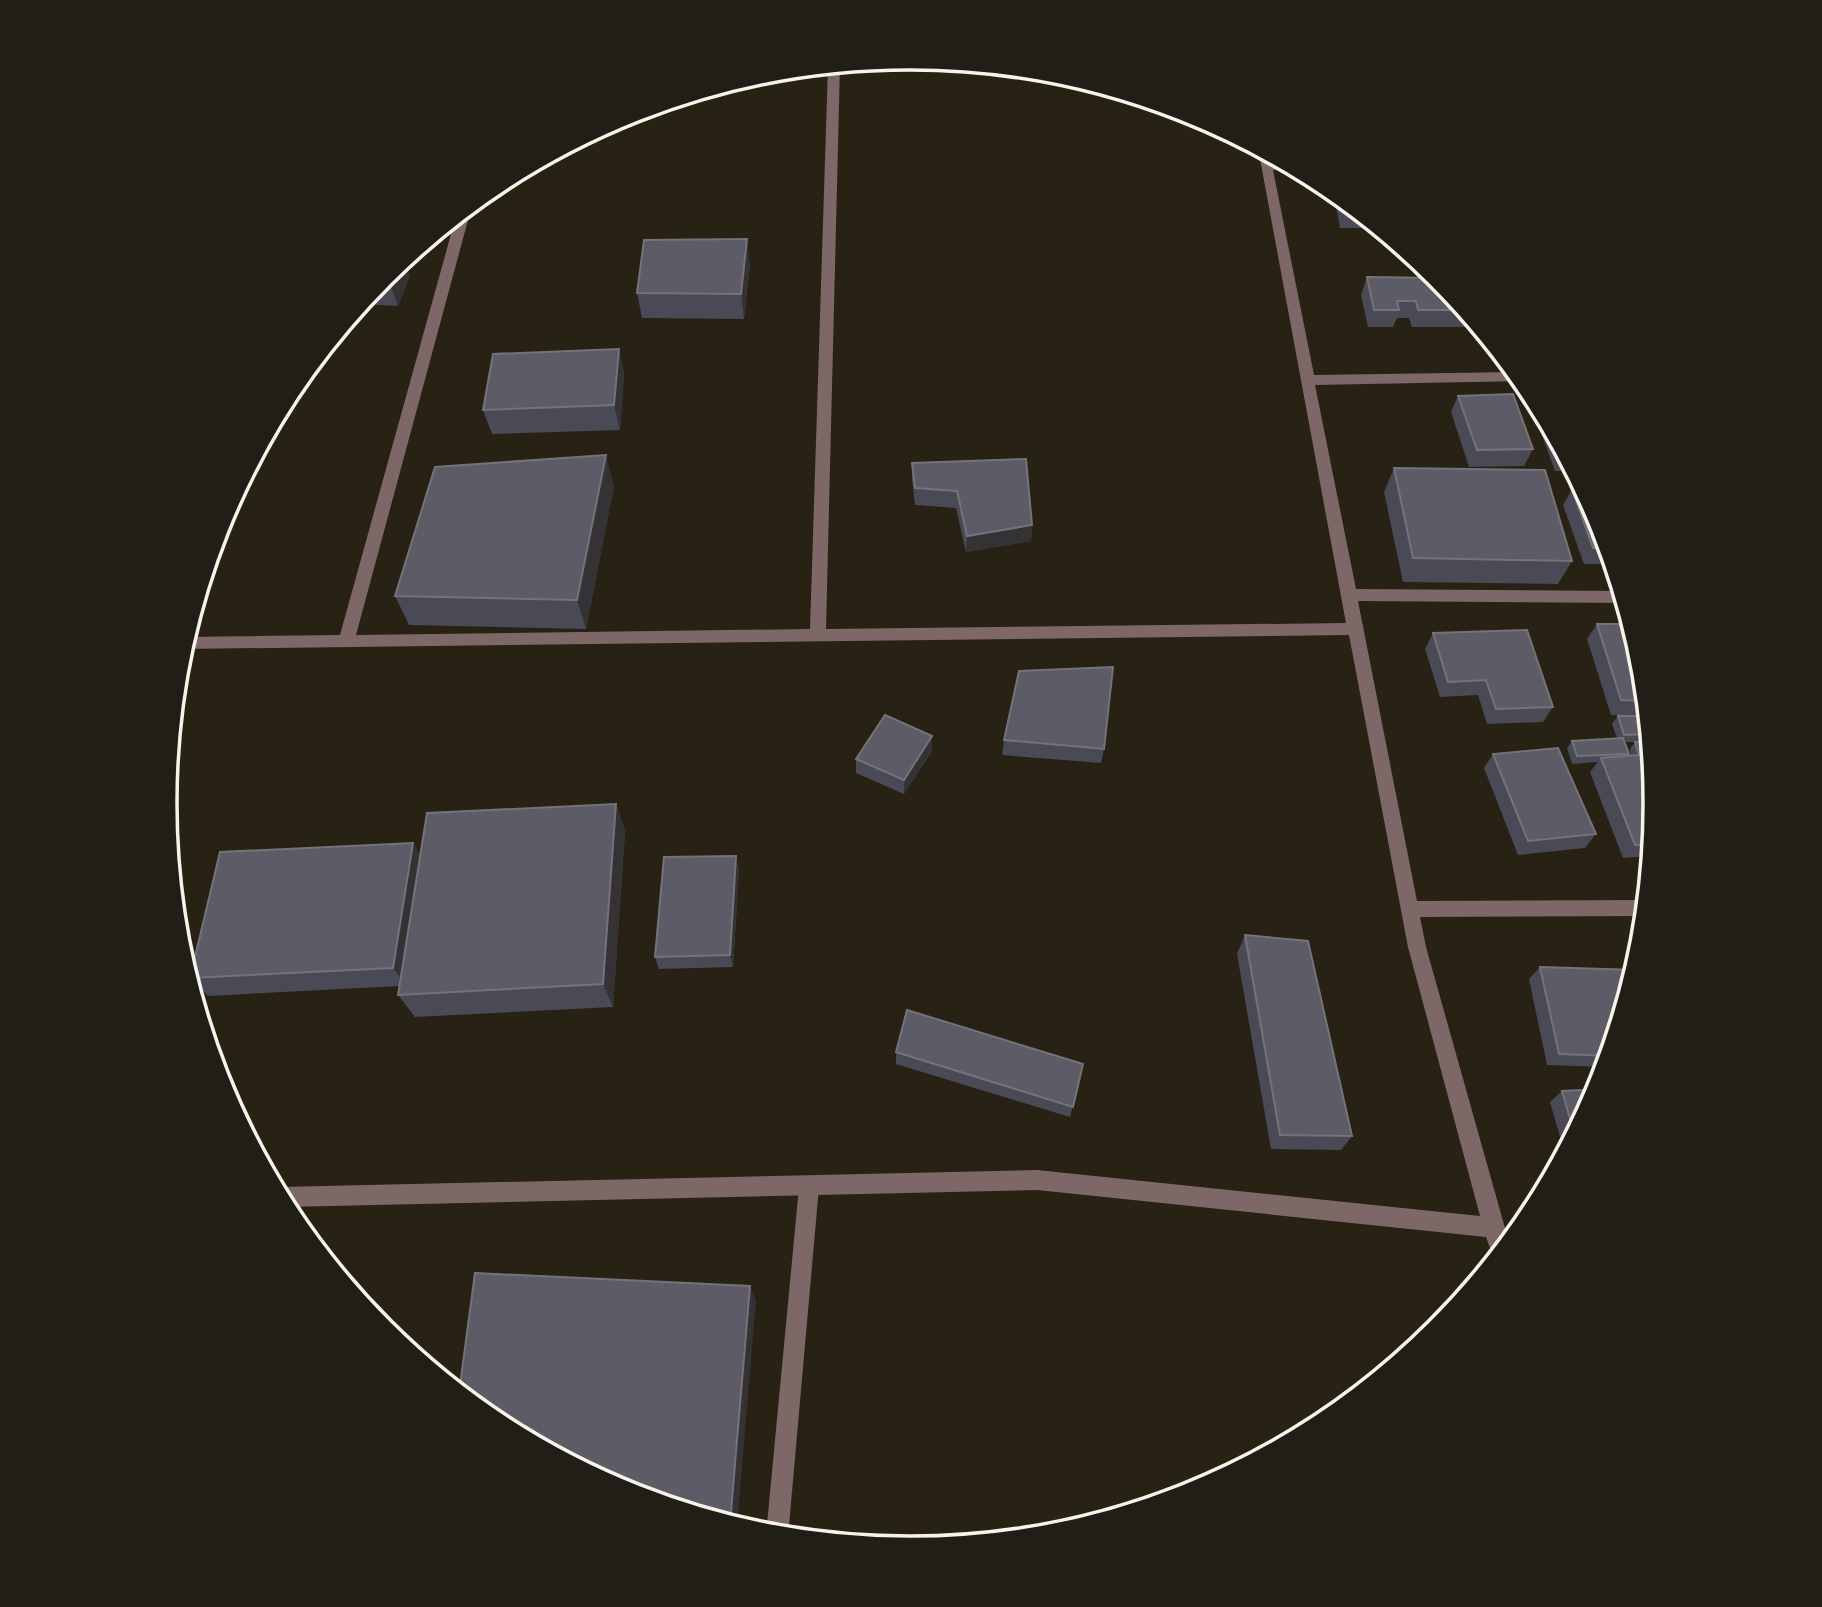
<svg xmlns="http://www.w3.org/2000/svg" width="1822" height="1607" font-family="Figtree,sans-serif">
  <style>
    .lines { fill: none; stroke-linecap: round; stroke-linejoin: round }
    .lane { fill: #7e6767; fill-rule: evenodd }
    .street { fill: #7e6767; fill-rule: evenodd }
    .wall { fill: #4a4956; fill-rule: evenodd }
    .shaded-wall { fill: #343235 }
    .building { fill: #5c5b66; stroke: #74737a; stroke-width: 2 }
    .rim { fill: none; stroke: #f6f3e9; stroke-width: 3.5 }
  </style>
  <rect width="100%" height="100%" fill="#272213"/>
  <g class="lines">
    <polygon class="lane" points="809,1177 816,1180 819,1187 788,1537 766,1535 799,1187 802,1180"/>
    <polygon class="street" points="840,65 826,629 1346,623 1258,148 1270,154 1272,162 1286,162 1297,168 1273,170 1314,375 1517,372 1524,381 1315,385 1356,589 1622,591 1626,603 1358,601 1417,901 1647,900 1646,916 1420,917 1426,947 1505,1228 1509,1245 1495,1262 1486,1237 1037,1190 285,1207 275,1189 280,1187 1037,1170 1480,1216 1408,947 1349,635 182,649 186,637 340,635 456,216 469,206 471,209 356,635 810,629 828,66"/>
  </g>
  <g class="wall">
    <polygon points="1333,190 1380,228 1340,228"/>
    <polygon points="750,264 744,319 642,318 637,293"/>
    <polygon points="410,275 398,306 361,304 384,276"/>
    <polygon points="1367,277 1440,278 1472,317 1470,317 1466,327 1412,327 1409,318 1397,318 1393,327 1368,327 1361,295"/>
    <polygon points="619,349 624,374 620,430 492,434 483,410"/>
    <polygon points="1458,396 1533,449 1524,466 1469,467 1451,412"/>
    <polygon points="1538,402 1575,471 1555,471 1533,411"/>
    <polygon points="912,463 1032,525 1031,541 966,552 956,508 915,505 912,479"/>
    <polygon points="1394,468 1572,561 1558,584 1403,582 1384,492"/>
    <polygon points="614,486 586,629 409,625 395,596"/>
    <polygon points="1572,489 1600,518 1614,564 1584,564 1563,505"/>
    <polygon points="1597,624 1643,668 1647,709 1643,716 1611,715 1587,639"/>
    <polygon points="1433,633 1553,707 1543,722 1487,724 1478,695 1440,697 1425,649"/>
    <path d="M1618,716H1648L1657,804L1652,856L1623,858L1590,772L1598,762L1572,764L1567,748L1572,741L1617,738L1612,724ZM1625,742H1635L1630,749L1631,756H1628L1629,754Z"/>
    <polygon points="1004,740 1104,749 1101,763 1002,755"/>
    <polygon points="932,751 904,794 856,773 856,759"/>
    <polygon points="1493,754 1596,834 1585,848 1518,855 1484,768"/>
    <polygon points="616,804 625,831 613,1007 415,1017 398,995 400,986 208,996 190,978 413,843 420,855"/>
    <polygon points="739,869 733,967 659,969 655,957"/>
    <polygon points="1245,935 1352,1136 1341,1150 1271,1149 1237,954"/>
    <polygon points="1540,967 1636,970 1606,1067 1547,1065 1529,979"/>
    <polygon points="896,1052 1083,1064 1070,1117 896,1064"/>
    <polygon points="1600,1089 1565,1154 1550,1102 1562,1091"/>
  </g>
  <g class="shaded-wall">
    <polygon points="747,239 750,264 744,319 741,294"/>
    <polygon points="404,259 410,275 398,306 389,281 394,268"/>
    <polygon points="619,349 624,374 620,430 614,405"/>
    <polygon points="606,455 614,486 586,629 577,600"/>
    <polygon points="1032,525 1031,541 966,552 967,536"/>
    <polygon points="932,736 932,751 904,794 904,780"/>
    <polygon points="616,804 625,831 613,1007 603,984"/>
    <polygon points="413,843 425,863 406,986 393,968"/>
    <polygon points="736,856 739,869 733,967 730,955"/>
    <polygon points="750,1286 756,1301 737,1526 730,1524"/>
  </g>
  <g class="building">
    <polygon points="1343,198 1358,211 1345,210"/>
    <polygon points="747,239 741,294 637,293 644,240"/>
    <polygon points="394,268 389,281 380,281 384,276"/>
    <polygon points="1367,277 1440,278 1466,310 1418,310 1416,301 1397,301 1399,310 1374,310"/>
    <polygon points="619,349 614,405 483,410 493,354"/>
    <polygon points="1513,394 1533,449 1477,450 1458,396"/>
    <polygon points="606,455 577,600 395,596 435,467"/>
    <polygon points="1026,459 1032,525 967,536 957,491 915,488 912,463"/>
    <polygon points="1394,468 1545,470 1572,561 1413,558"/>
    <polygon points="1572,489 1584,489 1600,518 1609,548 1593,548"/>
    <polygon points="1597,624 1629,624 1643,668 1647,701 1621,700"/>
    <polygon points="1527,630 1553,707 1496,709 1486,680 1448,682 1433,633"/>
    <polygon points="1113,667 1104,749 1004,740 1019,671"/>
    <polygon points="885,715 932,736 904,780 856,759"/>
    <polygon points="1618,716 1648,716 1650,734 1624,735"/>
    <polygon points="1623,738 1629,754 1577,756 1572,741"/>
    <polygon points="1635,742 1651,742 1652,754 1639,755"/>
    <polygon points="1558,748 1596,834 1528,841 1493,754"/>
    <polygon points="1652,754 1657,804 1653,844 1635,845 1601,758"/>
    <polygon points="616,804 603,984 398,995 427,813"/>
    <polygon points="413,843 393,968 190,978 220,852"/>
    <polygon points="736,856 730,955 655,957 664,857"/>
    <polygon points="1245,935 1308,941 1352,1136 1280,1135"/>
    <polygon points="1540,967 1636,970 1610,1056 1559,1054"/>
    <polygon points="907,1010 1083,1064 1073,1107 896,1052"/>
    <polygon points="1600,1089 1575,1136 1562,1091"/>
    <polygon points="475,1273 750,1286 730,1524 625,1492 496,1423 459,1393"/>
  </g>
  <path d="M0 0H1822V1607H0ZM177 803a733 733 0 1 1 1466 0a733 733 0 1 1-1466 0Z" fill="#211e18" fill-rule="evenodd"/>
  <path class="rim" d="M177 803a733 733 0 1 1 1466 0a733 733 0 1 1-1466 0Z"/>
</svg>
